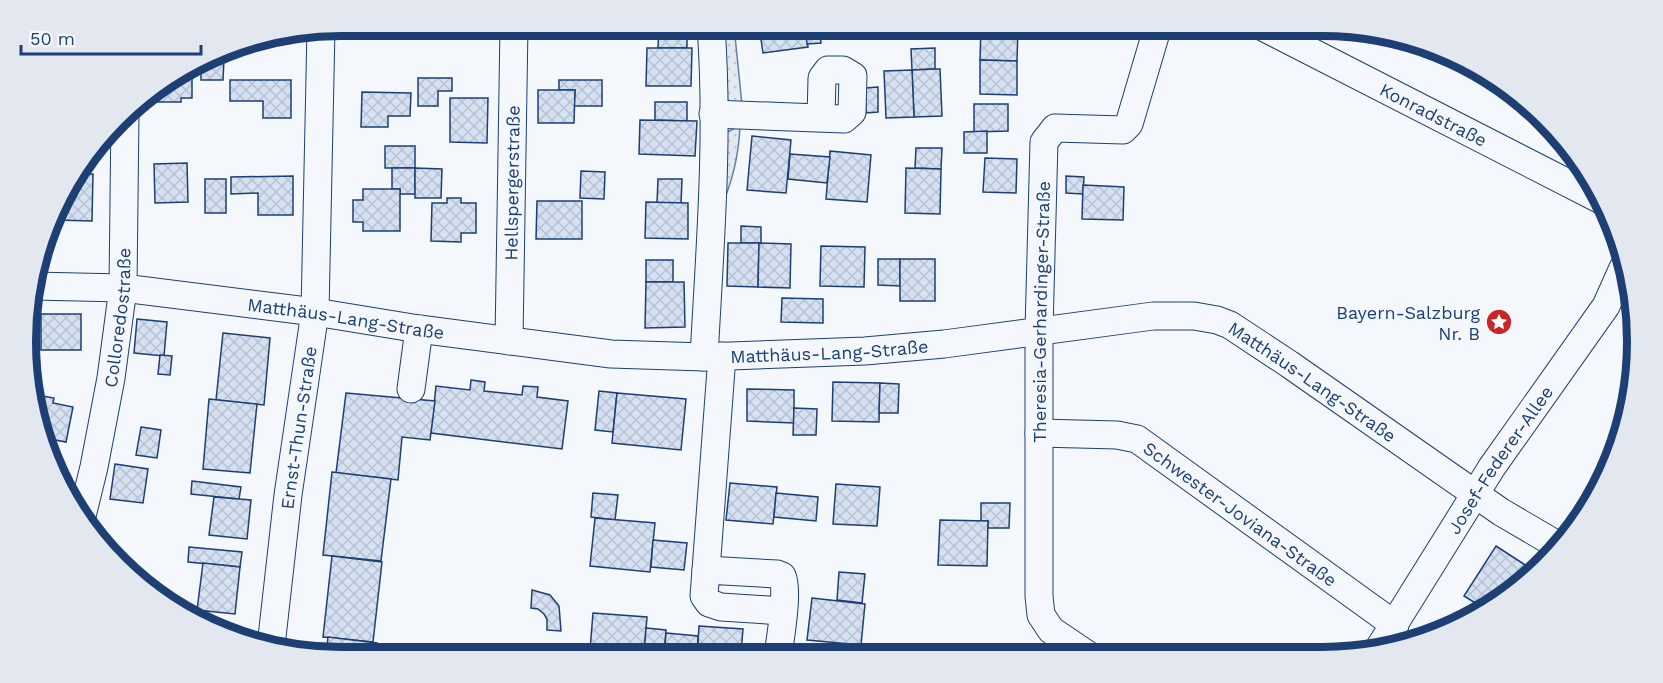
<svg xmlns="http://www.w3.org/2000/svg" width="1663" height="683" font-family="'Work Sans',sans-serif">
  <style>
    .grass { fill: url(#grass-dots); stroke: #687fa3; stroke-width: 1.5 }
    .building { fill: url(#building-cross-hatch); stroke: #1d3f73; stroke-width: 1.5 }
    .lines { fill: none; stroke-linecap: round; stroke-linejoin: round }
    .minor-casing { stroke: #1d3f73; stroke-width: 29 }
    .minor { stroke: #f4f7fb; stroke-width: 27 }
    .labels { text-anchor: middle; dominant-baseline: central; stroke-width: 4.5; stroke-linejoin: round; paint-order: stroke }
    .street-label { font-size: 18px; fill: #1d3f73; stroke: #f4f7fb }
    .poi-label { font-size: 18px; fill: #1d3f73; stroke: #f4f7fb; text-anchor: end }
    .rim { fill: none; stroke: #1d3f73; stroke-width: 8 }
  </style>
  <defs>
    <pattern id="grass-dots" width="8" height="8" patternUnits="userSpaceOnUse" patternTransform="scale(1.5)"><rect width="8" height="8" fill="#e3e9f0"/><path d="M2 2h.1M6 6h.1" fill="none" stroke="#c2c9d1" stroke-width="1.8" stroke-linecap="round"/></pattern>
    <pattern id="building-cross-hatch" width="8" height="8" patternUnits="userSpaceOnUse" patternTransform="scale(1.5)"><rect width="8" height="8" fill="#d5e0f0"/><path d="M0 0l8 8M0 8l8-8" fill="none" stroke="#b6c1d1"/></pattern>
  </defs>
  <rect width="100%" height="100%" fill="#f4f7fb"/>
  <g class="grass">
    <polygon points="722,26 734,26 742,105 729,102 725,94"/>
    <path d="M740,125C739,157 732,184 719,212L726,133Z"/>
  </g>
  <g class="building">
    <polygon points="366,26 398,26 398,36 366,37"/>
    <rect x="450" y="26" width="38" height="11"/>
    <polygon points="537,26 580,26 580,38 536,37"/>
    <polygon points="759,26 805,26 808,47 763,53"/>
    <polygon points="805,26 819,26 821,43 807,44"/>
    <polygon points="659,27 687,27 687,48 658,48"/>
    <polygon points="981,27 1018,27 1017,61 980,60"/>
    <polygon points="647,48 692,48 691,86 646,86"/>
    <polygon points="935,48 935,69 912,70 911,49"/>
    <polygon points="211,59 224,59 223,80 201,80 201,65"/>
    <polygon points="980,60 1017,61 1017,95 980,94"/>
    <polygon points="935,69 940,69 942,116 914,117 912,70"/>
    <polygon points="192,70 192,98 181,98 181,102 153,102 153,93"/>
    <polygon points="912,70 914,117 886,118 884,71"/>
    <polygon points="418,78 452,78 452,91 438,91 438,106 418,106"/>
    <polygon points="230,80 291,80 291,118 263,118 263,101 230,101"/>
    <polygon points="559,80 602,80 602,106 574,106 575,90 559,90"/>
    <polygon points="878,87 878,112 866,113 865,88"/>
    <polygon points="538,90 575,90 574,123 538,123"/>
    <polygon points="362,92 411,93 410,116 388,116 388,127 361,127"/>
    <polygon points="450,98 488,98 487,143 450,142"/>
    <polygon points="655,102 687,102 687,121 655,120"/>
    <polygon points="974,104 1008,104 1008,131 974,132"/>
    <polygon points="640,120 697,121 695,156 639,154"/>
    <polygon points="987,131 987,153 964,153 964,132"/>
    <polygon points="752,136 791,140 786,193 747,190"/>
    <rect x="385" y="146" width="30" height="22"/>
    <polygon points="916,148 942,148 941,169 915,168"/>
    <polygon points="830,151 871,155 867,202 826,199"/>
    <polygon points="790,154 830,157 827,183 788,179"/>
    <polygon points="985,158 1017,159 1016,193 983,192"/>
    <polygon points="187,163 188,202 155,203 154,164"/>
    <polygon points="392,168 415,168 415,194 400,194 400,189 392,189"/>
    <polygon points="415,168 442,169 441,198 415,198"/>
    <polygon points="906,168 941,169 940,214 905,213"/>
    <polygon points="581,171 605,172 604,199 580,198"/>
    <polygon points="76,174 93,174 92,221 55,220 68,184"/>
    <polygon points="293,176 293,215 258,215 258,193 231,194 231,177"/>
    <polygon points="1066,176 1084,177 1083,194 1066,193"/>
    <rect x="205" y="179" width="21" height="34"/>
    <polygon points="658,179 682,179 681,203 657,203"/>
    <polygon points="1083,185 1124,187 1123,220 1082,219"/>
    <polygon points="363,189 400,189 400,231 363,231 363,222 353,222 353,200 363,200"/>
    <polygon points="447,198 461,198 461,203 476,203 476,233 461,233 461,242 431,241 432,203 447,203"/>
    <polygon points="537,201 582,201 582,239 536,239"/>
    <polygon points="646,202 688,203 688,239 645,238"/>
    <polygon points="741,226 761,227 761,243 741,243"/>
    <polygon points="728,243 759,243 758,287 727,286"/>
    <polygon points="759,243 791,244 790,288 758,287"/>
    <polygon points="821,246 865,247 864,287 820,286"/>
    <polygon points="878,259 900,259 900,286 878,285"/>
    <rect x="900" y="259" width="35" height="42"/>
    <rect x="646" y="260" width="27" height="22"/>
    <polygon points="646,282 684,282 685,327 645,328"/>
    <polygon points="782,298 823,299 823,323 781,322"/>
    <rect x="41" y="314" width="40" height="36"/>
    <polygon points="137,319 167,322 164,356 134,353"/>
    <polygon points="223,333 270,338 264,405 216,400"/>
    <polygon points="160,355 172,356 170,375 158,374"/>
    <polygon points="471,380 485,382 484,391 522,395 523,386 538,387 537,397 568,401 562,449 431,433 436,386 470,390"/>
    <polygon points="833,382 880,383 879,422 832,421"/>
    <polygon points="880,383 899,384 898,413 879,413"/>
    <polygon points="747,389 794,390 794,423 747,421"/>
    <polygon points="599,391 617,393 613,432 595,430"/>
    <polygon points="346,393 435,401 430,440 402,437 398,480 336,473"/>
    <polygon points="617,393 686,399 681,450 612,443"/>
    <polygon points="37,395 54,398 53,403 73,407 66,442 45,438 35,411"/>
    <polygon points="209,399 257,404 250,473 203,469"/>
    <polygon points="794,408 817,409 816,435 793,435"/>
    <polygon points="141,427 161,430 157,458 136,455"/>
    <polygon points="115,464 148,469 143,503 110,499"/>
    <polygon points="332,472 391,479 381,561 323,555"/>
    <polygon points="192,481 241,487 239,499 191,494"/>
    <polygon points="730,483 777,487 773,524 726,520"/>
    <polygon points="836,484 880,487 877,526 833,524"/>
    <polygon points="593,493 618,495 615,520 591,517"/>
    <polygon points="776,493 818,497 816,521 774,517"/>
    <polygon points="214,497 251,500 247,539 209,535"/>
    <polygon points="981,503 1010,503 1009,528 988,528 988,521 981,521"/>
    <polygon points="595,518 655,523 650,572 590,566"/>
    <polygon points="940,520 988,521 987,566 938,565"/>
    <polygon points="653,540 687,543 684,570 651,567"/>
    <polygon points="1496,546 1536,572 1530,579 1485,609 1464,596"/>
    <polygon points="189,547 242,552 240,567 188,562"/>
    <polygon points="332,556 382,562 373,642 323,637"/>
    <polygon points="203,563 240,567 235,614 197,610"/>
    <polygon points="839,572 865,574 862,603 837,600"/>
    <polygon points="532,590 550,595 559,606 561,631 547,630 547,619 544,614 538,609 531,608"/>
    <polygon points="812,598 865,604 861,645 807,640"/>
    <polygon points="593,613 647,617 644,655 590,650"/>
    <polygon points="699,626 743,629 741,653 747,653 747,656 697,657"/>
    <polygon points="646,628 666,630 664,655 644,653"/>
    <polygon points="666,633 698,636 697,657 664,657"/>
    <polygon points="328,637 377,643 375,657 342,658 326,655"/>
  </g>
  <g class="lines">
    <g class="minor-casing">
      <g id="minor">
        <path id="s1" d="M1261,26L1605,202"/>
        <polyline points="713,114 844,119 852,112 853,76 843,70 828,70 822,78 821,118"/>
        <path id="s2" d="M33,286L123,288L315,312L419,329L611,354L704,357L865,351L944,344L1153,316H1194L1217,320L1230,325L1289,364L1501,512L1559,546"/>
        <path id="s3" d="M509,341L514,26"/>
        <path d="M704,357C710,247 719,136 711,26"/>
        <polyline points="411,389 419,329"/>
        <path id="s4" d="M1039,433L1117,435L1137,439L1395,625"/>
        <path id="s5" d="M82,516L94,467L111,378L123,288L125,114"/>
        <polyline points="706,570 722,356"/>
        <path id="s6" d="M271,646L288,495L315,312L321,29"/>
        <path id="s7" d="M1378,650L1492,467L1606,306L1623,268"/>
        <path id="s8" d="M1088,655L1051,630L1041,615L1039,596V330L1044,142L1055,128L1123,130L1129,124L1158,26"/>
        <path d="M778,656C780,639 789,590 782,576L777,574L706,570L704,596L709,603L721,607L783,611"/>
      </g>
    </g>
    <use href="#minor" class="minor"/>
  </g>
  <defs>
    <g id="sight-disc" transform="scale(1.35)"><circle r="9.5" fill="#c62828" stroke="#f4f7fb"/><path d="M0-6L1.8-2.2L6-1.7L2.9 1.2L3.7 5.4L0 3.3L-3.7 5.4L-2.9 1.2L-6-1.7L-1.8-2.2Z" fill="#fff"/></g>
  </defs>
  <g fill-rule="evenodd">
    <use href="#sight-disc" x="1499" y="322"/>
  </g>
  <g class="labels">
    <g class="street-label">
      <text stroke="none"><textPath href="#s1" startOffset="194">Konradstraße</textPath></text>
      <text stroke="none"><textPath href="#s3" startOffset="158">Hellspergerstraße</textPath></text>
      <text stroke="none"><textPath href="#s8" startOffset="366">Theresia-Gerhardinger-Straße</textPath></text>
      <text stroke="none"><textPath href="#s5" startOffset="202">Colloredostraße</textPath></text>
      <text stroke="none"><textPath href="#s2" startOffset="315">Matthäus-Lang-Straße</textPath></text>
      <text stroke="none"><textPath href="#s2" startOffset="801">Matthäus-Lang-Straße</textPath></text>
      <text stroke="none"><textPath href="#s2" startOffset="1305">Matthäus-Lang-Straße</textPath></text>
      <text stroke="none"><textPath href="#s6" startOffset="220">Ernst-Thun-Straße</textPath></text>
      <text stroke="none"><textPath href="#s7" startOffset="226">Josef-Federer-Allee</textPath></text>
      <text stroke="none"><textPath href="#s4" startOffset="226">Schwester-Joviana-Straße</textPath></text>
    </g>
    <g class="poi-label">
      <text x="1480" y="312">Bayern-Salzburg<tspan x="1480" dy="21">Nr. B</tspan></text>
    </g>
  </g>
  <path d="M0 0H1663V683H0ZM341 36H1322A305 305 0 0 1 1627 341V342A305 305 0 0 1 1322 647H341A305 305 0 0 1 36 342V341A305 305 0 0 1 341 36Z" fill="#e3e8f0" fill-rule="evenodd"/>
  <path class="rim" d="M341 36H1322A305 305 0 0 1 1627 341V342A305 305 0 0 1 1322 647H341A305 305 0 0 1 36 342V341A305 305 0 0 1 341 36Z"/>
  <path d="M21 45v9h180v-9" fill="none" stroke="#1d3f73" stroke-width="3"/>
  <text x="30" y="45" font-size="18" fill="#1d3f73" stroke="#f4f7fb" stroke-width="4.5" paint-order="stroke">50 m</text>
</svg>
